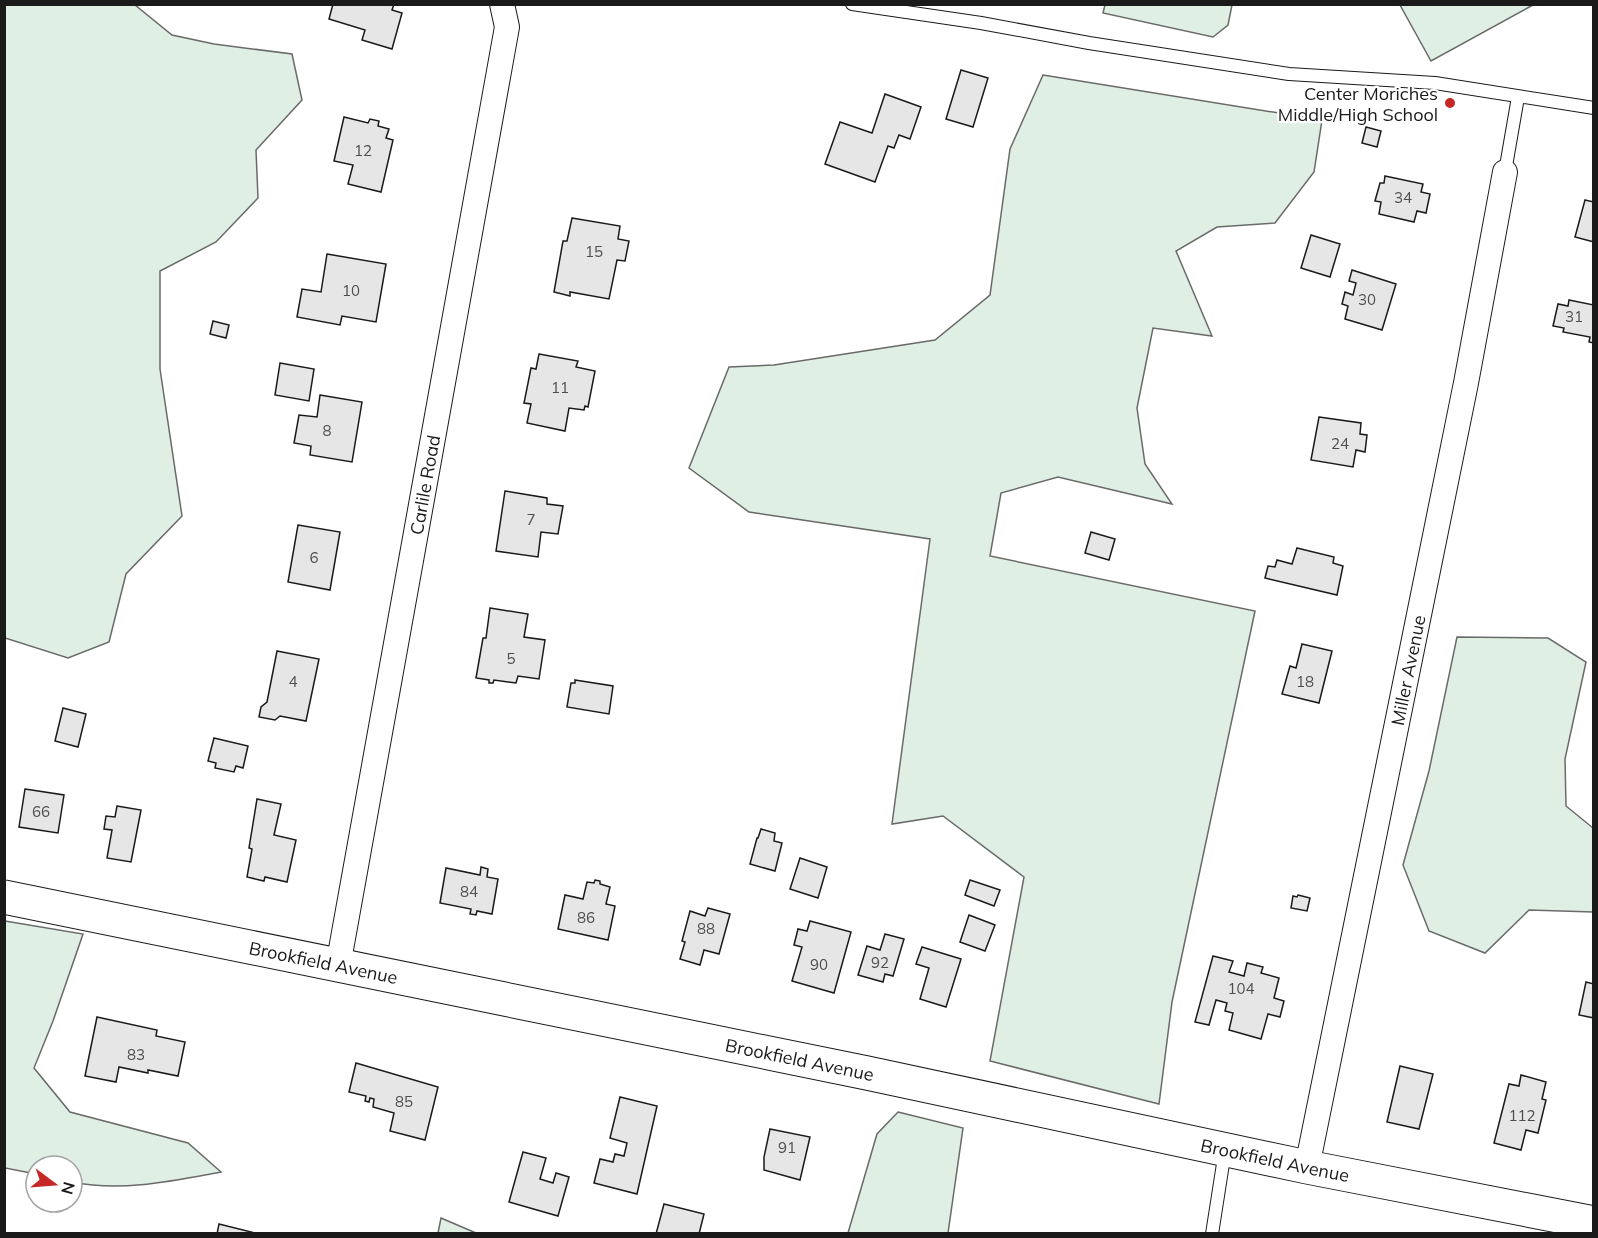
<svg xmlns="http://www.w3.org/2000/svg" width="1598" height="1238" font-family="Mulish,sans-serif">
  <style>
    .green { fill: #e0efe3; stroke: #6a6a6a; stroke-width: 1.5 }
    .building { fill: #e6e6e6; stroke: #1a1a1a; stroke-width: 1.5 }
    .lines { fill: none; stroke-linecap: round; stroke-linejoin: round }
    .lane-casing { stroke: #1a1a1a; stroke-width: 14 }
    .street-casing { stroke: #1a1a1a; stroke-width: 26 }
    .secondary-casing { stroke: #1a1a1a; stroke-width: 35 }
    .lane { stroke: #fff; stroke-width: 12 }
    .street { stroke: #fff; stroke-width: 24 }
    .secondary { stroke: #fff; stroke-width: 33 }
    .poi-dot { fill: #c62828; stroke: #fff; stroke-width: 2 }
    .labels { text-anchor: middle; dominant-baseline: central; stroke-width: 4.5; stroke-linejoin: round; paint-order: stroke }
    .number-label { font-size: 15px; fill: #4d4d4d }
    .poi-label { font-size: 18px; fill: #1a1a1a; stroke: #fff; text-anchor: end }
    .street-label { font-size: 18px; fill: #1a1a1a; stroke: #fff }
  </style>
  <rect width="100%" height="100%" fill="#fff"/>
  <g class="green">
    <polygon points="5,4 135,5 172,35 214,44 292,54 302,100 256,150 258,198 216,242 160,271 160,369 182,516 126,574 109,642 68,658 5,638"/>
    <polygon points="1105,5 1105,4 1232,5 1228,25 1213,37 1103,13"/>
    <polygon points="1400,5 1533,5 1431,61"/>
    <polygon points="1043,75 1322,120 1314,172 1275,223 1217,227 1176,251 1212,336 1153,328 1137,408 1145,464 1172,504 1058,477 1001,493 990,556 1255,611 1172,1002 1159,1104 990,1061 1024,877 943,816 892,824 930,539 749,512 689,468 729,367 774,365 935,340 990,295 1010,149"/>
    <polygon points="1457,637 1548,638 1586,662 1565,759 1566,806 1593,828 1593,912 1529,910 1485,953 1429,931 1403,865 1429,771"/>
    <path d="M5,921L83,934L53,1021L34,1068L70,1112L188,1143L221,1172C172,1181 122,1192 72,1182V1166H36V1174L5,1168Z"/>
    <polygon points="898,1112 963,1128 948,1233 848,1233 877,1134"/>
    <polygon points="441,1218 476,1233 438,1233"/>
  </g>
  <g class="building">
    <polygon points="333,4 394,4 392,10 402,13 392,49 362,40 365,30 329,19"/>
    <polygon points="961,70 988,78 973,127 946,119"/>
    <polygon points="885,94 921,107 910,139 899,135 894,148 888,146 875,182 825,164 840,122 872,133"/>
    <polygon points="344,117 368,123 370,119 379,121 378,126 389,129 386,138 393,140 381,192 348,184 353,165 334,161"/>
    <polygon points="1366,127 1381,131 1377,147 1362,143"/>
    <polygon points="1385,176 1423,184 1421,192 1430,194 1426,213 1417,211 1414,222 1379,214 1381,202 1375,201 1380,183 1384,183"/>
    <polygon points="1585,200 1594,202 1594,242 1575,237"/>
    <polygon points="572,218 620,226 618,239 629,241 625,261 617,260 609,299 570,292 570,296 554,292 563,241 567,241"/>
    <polygon points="1311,235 1340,244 1330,277 1301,268"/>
    <polygon points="327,254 386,264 376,322 342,316 340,325 297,317 302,289 321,292"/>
    <polygon points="1352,270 1396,284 1382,330 1345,319 1348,306 1342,304 1345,292 1353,295 1356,283 1349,281"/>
    <polygon points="1569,300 1594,305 1594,343 1589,342 1590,337 1563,332 1564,328 1553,326 1558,304 1568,306"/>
    <polygon points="213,321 229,325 226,338 210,334"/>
    <polygon points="539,354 578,361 576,367 595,371 588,407 585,406 584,410 569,408 565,431 527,423 531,404 524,403 531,368 536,369"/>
    <polygon points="280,363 314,369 309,401 275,395"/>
    <polygon points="320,395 362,402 352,462 310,455 311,446 294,443 299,415 317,417"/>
    <polygon points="1319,417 1361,423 1360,434 1367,435 1365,452 1356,450 1353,467 1311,460"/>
    <polygon points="505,491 547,498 547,504 563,506 558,534 541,532 538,557 496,551"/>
    <polygon points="298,525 340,532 330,590 288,582"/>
    <polygon points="1091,532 1115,539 1109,560 1085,553"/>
    <polygon points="1297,548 1334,557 1333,563 1343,566 1337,595 1265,578 1268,566 1275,567 1277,560 1292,564"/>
    <polygon points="490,608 528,614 524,637 545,640 539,679 518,676 516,683 494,680 493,683 489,683 489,680 476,678 483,638 486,638"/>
    <polygon points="1302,644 1332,651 1319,703 1282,694 1290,666 1296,668"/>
    <polygon points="277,651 319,659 306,721 280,716 275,720 259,717 261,707 267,702"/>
    <polygon points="575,680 613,686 609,714 567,707 571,683 575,683"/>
    <polygon points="63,708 86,714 78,747 55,741"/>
    <polygon points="214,738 248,746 243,768 236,766 234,772 215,768 216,763 208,761"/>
    <polygon points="25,789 64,795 58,833 19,827"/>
    <polygon points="257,799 281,804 274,835 296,840 287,882 265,877 264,881 247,877 252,849 249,848"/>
    <polygon points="117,806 141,810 131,862 107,858 112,830 104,829 106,816 115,817"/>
    <polygon points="761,829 775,833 774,841 782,843 775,871 750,864 757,838 758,838"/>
    <polygon points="800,858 827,867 818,898 790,889"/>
    <polygon points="481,867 488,869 487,877 498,879 492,914 477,911 476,915 470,914 471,909 440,903 446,868 480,875"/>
    <polygon points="595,880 600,881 600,884 610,887 606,904 615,906 608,940 558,929 565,895 583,899 587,882 594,883"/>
    <polygon points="970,880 1000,890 994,906 965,895"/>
    <polygon points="1298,895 1310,898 1307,911 1291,908 1293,896 1297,897"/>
    <polygon points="708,908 730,914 719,954 704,950 700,965 680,959 685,942 682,941 690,911 705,916"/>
    <polygon points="969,915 995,925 985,951 960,942"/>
    <polygon points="810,921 851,932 834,993 792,981 802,947 794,945 798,929 807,931"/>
    <polygon points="885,934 904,939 893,976 885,974 883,982 858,975 867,946 880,950"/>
    <polygon points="922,947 961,959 946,1007 920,999 929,968 916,964"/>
    <polygon points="1213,956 1233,961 1229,972 1244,976 1247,963 1263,967 1261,973 1279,978 1274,998 1284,1001 1280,1017 1268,1014 1261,1039 1229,1030 1233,1013 1225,1011 1227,1003 1216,1000 1209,1025 1195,1022"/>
    <polygon points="1586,982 1594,984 1594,1018 1579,1015"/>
    <polygon points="97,1017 157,1030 156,1036 185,1042 178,1076 148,1070 148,1073 119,1067 116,1082 85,1076"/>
    <polygon points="356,1063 438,1087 425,1140 390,1131 394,1113 373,1107 374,1099 370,1098 369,1102 365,1101 366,1096 349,1092"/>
    <polygon points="1400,1066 1433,1074 1419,1129 1387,1122"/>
    <polygon points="1521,1075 1546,1082 1542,1099 1546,1100 1538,1133 1526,1130 1521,1150 1494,1143 1509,1084 1519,1086"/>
    <polygon points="620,1097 657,1106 637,1194 594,1183 600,1159 613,1162 615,1154 624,1156 627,1143 610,1138"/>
    <polygon points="770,1129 810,1137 800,1180 764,1170 764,1157"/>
    <polygon points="523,1152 546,1158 540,1179 553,1183 556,1173 569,1177 558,1216 509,1202"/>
    <polygon points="664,1204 704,1214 699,1234 656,1234"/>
    <polygon points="219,1224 259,1234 217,1234"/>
  </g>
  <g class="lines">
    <g class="lane-casing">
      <g id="lane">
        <polyline points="852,4 981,23 1089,43 1289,74 1435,83 1594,108"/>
        <polyline points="1505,172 1518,97"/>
        <polyline points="1212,1234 1225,1151"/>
      </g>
    </g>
    <g class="street-casing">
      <g id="street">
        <path id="s1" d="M338,966L507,27L502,4"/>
        <path id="s2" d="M1307,1167L1466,383L1505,172"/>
      </g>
    </g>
    <g class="secondary-casing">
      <g id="secondary">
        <path id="s3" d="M4,897L867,1073L1307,1167L1594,1223"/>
      </g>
    </g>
    <use href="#lane" class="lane"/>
    <use href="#street" class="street"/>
    <use href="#secondary" class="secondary"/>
  </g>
  <circle class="poi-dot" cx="1450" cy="103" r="6"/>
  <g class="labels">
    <g class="number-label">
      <text x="363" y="150">12</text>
      <text x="1403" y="197">34</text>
      <text x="594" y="251">15</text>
      <text x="351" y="290">10</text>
      <text x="1367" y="299">30</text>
      <text x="1574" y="316">31</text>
      <text x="560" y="387">11</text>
      <text x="327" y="430">8</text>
      <text x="1340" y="443">24</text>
      <text x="531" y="519">7</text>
      <text x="314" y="557">6</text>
      <text x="511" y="658">5</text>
      <text x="293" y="681">4</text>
      <text x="1305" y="681">18</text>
      <text x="41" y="811">66</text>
      <text x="469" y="891">84</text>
      <text x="586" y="917">86</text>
      <text x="706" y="928">88</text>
      <text x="880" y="962">92</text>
      <text x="819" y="964">90</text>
      <text x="1241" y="988">104</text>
      <text x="136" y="1054">83</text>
      <text x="404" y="1101">85</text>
      <text x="1522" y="1115">112</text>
      <text x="787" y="1147">91</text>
    </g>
    <g class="poi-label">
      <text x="1438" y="93">Center Moriches<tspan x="1438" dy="21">Middle/High School</tspan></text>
    </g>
    <g class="street-label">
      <text stroke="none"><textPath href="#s1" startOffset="489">Carlile Road</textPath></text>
      <text stroke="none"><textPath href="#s2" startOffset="507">Miller Avenue</textPath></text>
      <text stroke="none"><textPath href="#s3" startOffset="326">Brookfield Avenue</textPath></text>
      <text stroke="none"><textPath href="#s3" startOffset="812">Brookfield Avenue</textPath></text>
      <text stroke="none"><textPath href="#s3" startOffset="1298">Brookfield Avenue</textPath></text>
    </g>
  </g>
  <rect width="1598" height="1238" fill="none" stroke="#1a1a1a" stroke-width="12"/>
  <g transform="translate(54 1184) rotate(106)"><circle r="28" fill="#ffffff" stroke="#a3a3a3" stroke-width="1.5"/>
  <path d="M0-4.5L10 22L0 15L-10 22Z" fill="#c62828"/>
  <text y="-9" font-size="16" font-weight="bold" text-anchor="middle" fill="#1a1a1a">N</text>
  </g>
</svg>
